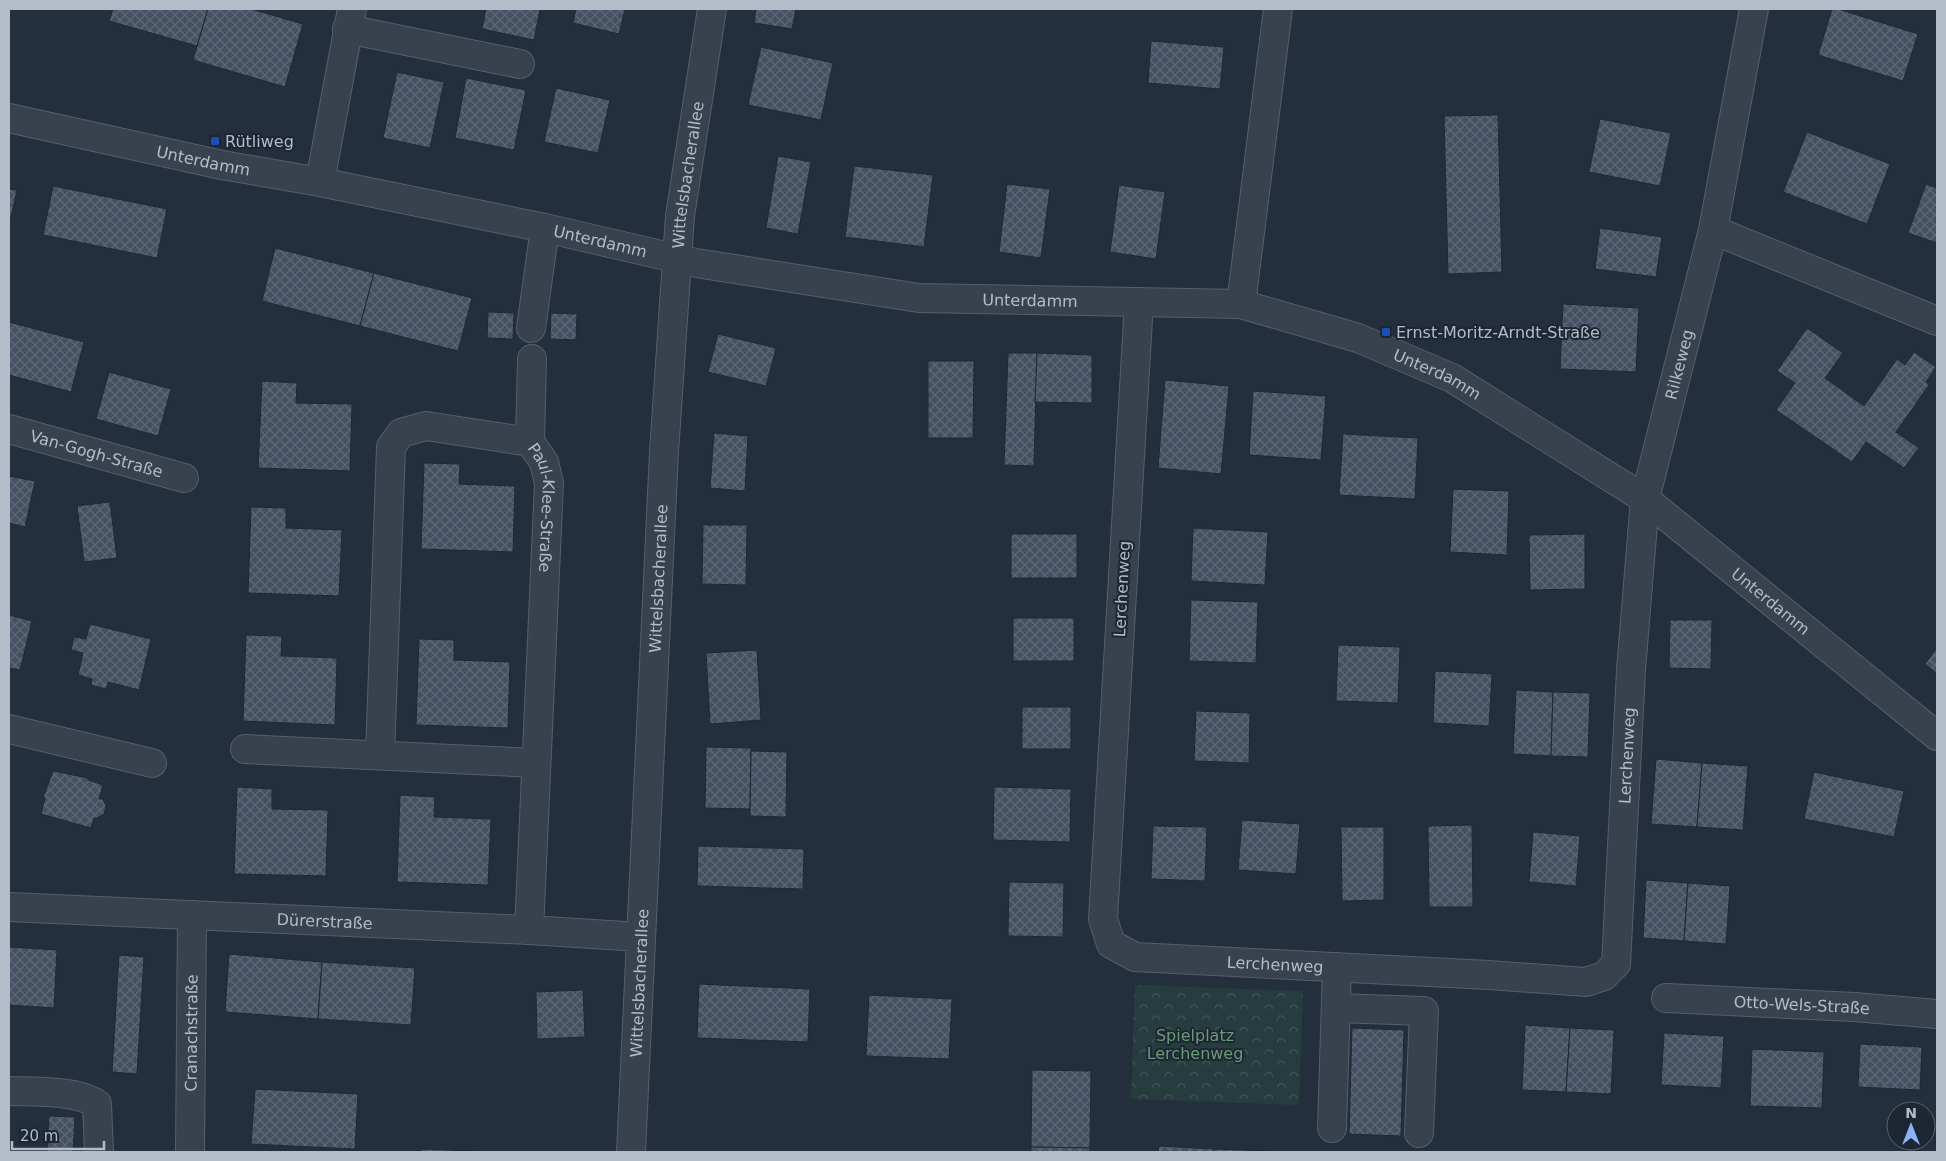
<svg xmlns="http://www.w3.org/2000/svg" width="1946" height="1161" font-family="'DejaVu Sans',sans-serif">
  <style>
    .park { fill: url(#park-crowns) }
    .building { fill: url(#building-cross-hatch); stroke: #1f2835 }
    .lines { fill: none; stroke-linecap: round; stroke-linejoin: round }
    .minor-casing { stroke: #565f6c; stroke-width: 30 }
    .minor { stroke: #38414e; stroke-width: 28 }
    .transit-dot { fill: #1a4fb4; stroke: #1d2633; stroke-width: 2 }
    .labels { text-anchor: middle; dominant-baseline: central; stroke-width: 4; stroke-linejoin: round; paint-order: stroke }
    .poi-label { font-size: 16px; fill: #b4bcc9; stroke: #1d2633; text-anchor: start }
    .street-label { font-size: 16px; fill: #b4bcc9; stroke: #1d2633 }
    .park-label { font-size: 16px; fill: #6b9a76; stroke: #1d2633 }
  </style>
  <defs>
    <pattern id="park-crowns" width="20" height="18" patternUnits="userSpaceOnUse" patternTransform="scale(1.25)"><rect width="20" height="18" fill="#263c3f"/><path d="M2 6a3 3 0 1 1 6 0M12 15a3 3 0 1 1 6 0" fill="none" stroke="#435659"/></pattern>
    <pattern id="building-cross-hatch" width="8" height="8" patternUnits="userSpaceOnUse" patternTransform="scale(1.25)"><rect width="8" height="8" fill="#455162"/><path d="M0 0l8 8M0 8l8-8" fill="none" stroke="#5d6877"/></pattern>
  </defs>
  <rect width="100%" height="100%" fill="#242f3e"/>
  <polygon class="park" points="1135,985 1303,991 1299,1105 1131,1099"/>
  <g class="building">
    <polygon points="113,9 208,9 197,46 109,21"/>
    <polygon points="208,9 251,9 303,24 285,87 193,60"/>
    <polygon points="486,9 540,9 534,40 482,29"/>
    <polygon points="576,9 625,9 619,34 573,23"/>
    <polygon points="756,9 796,9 792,29 754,23"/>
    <polygon points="1832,9 1838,9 1918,34 1903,81 1818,55"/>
    <polygon points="1151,41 1224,47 1220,89 1148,83"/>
    <polygon points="761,47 833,63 821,120 748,105"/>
    <polygon points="397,72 444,82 430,148 383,138"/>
    <polygon points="466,78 526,90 514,150 455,138"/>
    <polygon points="556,88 610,100 598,153 544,142"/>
    <polygon points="1498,115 1502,272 1448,274 1444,116"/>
    <polygon points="1600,119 1671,133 1660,186 1589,172"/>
    <polygon points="1807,132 1890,164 1867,224 1783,192"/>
    <polygon points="778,156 811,162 798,234 766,228"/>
    <polygon points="854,166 933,175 924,247 845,237"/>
    <polygon points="1007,184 1050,189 1041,258 999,252"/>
    <polygon points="1926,184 1937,188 1937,243 1908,233"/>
    <polygon points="1119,185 1165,192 1156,259 1110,252"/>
    <polygon points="53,186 167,209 157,258 43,235"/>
    <polygon points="9,189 17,190 9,226"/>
    <polygon points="1600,228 1662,237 1656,277 1595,269"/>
    <polygon points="275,248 374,273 360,326 262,301"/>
    <polygon points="374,273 472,298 458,351 360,326"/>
    <polygon points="1563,304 1639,308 1636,372 1560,369"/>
    <polygon points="488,312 514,313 513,339 487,338"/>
    <polygon points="551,313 577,314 576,340 550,339"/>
    <polygon points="9,322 84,342 71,392 9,375"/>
    <polygon points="1807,328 1843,353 1825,378 1864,406 1897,359 1905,365 1914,352 1936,367 1926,382 1929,385 1896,432 1919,448 1904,468 1866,442 1852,462 1776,410 1795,383 1777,371"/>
    <polygon points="718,334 776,348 766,386 708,372"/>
    <polygon points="1008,353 1037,353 1034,466 1004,465"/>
    <polygon points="1037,353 1092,355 1092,403 1035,402"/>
    <polygon points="928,361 974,361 973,438 928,438"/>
    <polygon points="109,372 171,389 158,436 96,419"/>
    <polygon points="1165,380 1229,386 1221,474 1158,468"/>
    <polygon points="262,381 297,383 296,403 352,404 350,471 258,468"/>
    <polygon points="1253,391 1326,396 1321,460 1249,455"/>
    <polygon points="714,433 748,436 745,491 710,488"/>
    <polygon points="1343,434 1418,438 1415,499 1339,495"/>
    <polygon points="424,463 460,464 459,484 515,486 513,552 421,549"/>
    <polygon points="9,476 35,481 25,527 9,523"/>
    <polygon points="1453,489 1509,491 1507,555 1450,552"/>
    <polygon points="110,502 117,558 84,562 77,506"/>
    <polygon points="251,507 286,508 286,528 342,530 339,596 248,593"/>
    <polygon points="703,525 747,525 746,585 702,584"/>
    <polygon points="1193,528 1268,532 1265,585 1191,581"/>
    <rect x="1011" y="534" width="66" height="44"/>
    <polygon points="1585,534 1585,589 1530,590 1529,535"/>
    <polygon points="1191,600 1258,602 1256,663 1189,661"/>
    <polygon points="9,615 32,621 20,670 9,668"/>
    <rect x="1013" y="618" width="61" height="43"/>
    <polygon points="1670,620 1712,620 1711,669 1669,668"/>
    <polygon points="90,624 151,639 139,690 108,682 106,689 91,685 92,679 78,675 83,653 71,650 74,637 86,639"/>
    <polygon points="246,635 282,636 281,656 337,658 335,725 243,721"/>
    <polygon points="419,639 454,640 454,660 510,662 508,728 416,725"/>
    <polygon points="1338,645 1400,647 1398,703 1336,701"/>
    <polygon points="1937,648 1937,674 1925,664"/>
    <polygon points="757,650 761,720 710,724 706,653"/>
    <polygon points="1435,671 1492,674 1489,726 1433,723"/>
    <polygon points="1516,690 1553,692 1551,756 1513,754"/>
    <polygon points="1553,692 1590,693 1588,757 1551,756"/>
    <rect x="1022" y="707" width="49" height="42"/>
    <polygon points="1196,711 1250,713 1249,763 1194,761"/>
    <polygon points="706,747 751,748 750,809 705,808"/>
    <polygon points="751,751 787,752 786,817 750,816"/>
    <polygon points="1656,759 1702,763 1697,827 1651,824"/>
    <polygon points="1702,763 1748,766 1743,830 1697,827"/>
    <polygon points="53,771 88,778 88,780 103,785 99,799 103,799 106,806 104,814 97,818 94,818 91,828 41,814 45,798 43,798"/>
    <polygon points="1814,772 1904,791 1894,837 1804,819"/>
    <polygon points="237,787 272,789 272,809 328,810 326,876 234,874"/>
    <polygon points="994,787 1071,789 1070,842 993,840"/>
    <polygon points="400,795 435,797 434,817 491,819 488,885 397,882"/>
    <polygon points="1242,820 1300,824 1296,874 1238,870"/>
    <polygon points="1472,825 1473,907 1429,907 1428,826"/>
    <polygon points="1153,826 1207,827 1205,881 1151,879"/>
    <polygon points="1341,827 1384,827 1384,900 1342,901"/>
    <polygon points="1533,832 1580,836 1576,886 1529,882"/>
    <polygon points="698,846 804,849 803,889 697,886"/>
    <polygon points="1646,880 1688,883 1684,941 1643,938"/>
    <polygon points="1009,882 1064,883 1063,937 1008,936"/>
    <polygon points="1688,883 1730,886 1726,944 1684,941"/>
    <polygon points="9,947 57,950 54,1008 9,1005"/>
    <polygon points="229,954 322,962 318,1019 225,1012"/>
    <polygon points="119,955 144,957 137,1074 112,1072"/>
    <polygon points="322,962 415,968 411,1025 318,1019"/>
    <polygon points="699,984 810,989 808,1042 697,1038"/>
    <polygon points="583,990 585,1037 537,1039 536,992"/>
    <polygon points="869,995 952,999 949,1059 866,1056"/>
    <polygon points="1525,1025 1570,1028 1566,1092 1522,1090"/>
    <polygon points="1352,1028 1404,1030 1401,1136 1349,1134"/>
    <polygon points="1570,1028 1614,1030 1611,1094 1566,1092"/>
    <polygon points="1664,1033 1724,1036 1721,1088 1661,1085"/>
    <polygon points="1860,1044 1922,1047 1920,1090 1858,1087"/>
    <polygon points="1752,1049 1824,1052 1822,1108 1750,1106"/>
    <polygon points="1032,1070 1091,1071 1090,1148 1031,1147"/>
    <polygon points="255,1089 358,1094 355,1149 251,1144"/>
    <polygon points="49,1116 75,1117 73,1152 47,1152"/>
    <polygon points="1159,1146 1214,1149 1214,1152 1158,1152"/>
    <polygon points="1031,1147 1090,1148 1089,1152 1031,1152"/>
    <polygon points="421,1149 494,1152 421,1152"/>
    <polygon points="1214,1149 1270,1151 1270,1152 1214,1152"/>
  </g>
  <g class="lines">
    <g class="minor-casing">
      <g id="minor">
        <polyline points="347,29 520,64"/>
        <path id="s1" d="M9,118L222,165L320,182L545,228L696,263L919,298L1241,304L1358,338L1452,378L1645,499L1937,736"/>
        <polyline points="320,182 352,9"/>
        <polyline points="1713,230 1937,321"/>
        <path id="s2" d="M1139,302L1103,919L1111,944L1135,957L1489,975L1586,982L1604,976L1616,964L1631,670L1645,499L1713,230L1754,9"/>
        <polyline points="1241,304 1278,9"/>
        <polyline points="531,328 545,228"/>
        <path id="s3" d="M9,429L184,478"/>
        <polyline points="530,442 532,359"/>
        <polyline points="9,729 152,763"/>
        <polyline points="245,749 536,763"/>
        <path id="s4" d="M380,755L391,447L401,433L426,426L530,442L544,462L549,483L529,930"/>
        <path id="s5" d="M9,907L529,930L641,937"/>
        <path id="s6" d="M1666,998L1854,1007L1937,1014"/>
        <polyline points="1336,1008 1424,1011 1419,1133"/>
        <path d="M9,1091C34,1092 77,1090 97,1104L99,1152"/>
        <polyline points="1332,1128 1337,967"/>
        <path id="s7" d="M190,1152L192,915"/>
        <path id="s8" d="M631,1152L664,452L677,260L680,216L712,9"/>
      </g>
    </g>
    <use href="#minor" class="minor"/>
  </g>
  <g class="transit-dot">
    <rect x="210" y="136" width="10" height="10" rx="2.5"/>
    <rect x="1381" y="327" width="10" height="10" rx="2.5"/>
  </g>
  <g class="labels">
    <g class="poi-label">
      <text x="225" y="141">Rütliweg</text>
      <text x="1396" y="332">Ernst-Moritz-Arndt-Straße</text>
    </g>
    <g class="street-label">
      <text stroke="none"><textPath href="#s1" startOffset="199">Unterdamm</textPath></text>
      <text stroke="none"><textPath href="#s8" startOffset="979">Wittelsbacherallee</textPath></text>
      <text stroke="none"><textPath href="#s1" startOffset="604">Unterdamm</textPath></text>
      <text stroke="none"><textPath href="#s1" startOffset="1039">Unterdamm</textPath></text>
      <text stroke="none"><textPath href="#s2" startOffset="1764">Rilkeweg</textPath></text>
      <text stroke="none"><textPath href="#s1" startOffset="1459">Unterdamm</textPath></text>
      <text stroke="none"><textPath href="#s3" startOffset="91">Van-Gogh-Straße</textPath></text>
      <text stroke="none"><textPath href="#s4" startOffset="526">Paul-Klee-Straße</textPath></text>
      <text stroke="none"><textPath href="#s8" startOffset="574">Wittelsbacherallee</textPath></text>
      <text transform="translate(1122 589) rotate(-87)">Lerchenweg</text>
      <text stroke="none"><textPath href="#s1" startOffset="1864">Unterdamm</textPath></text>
      <text stroke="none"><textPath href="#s2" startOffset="1368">Lerchenweg</textPath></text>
      <text stroke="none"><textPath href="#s5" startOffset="316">Dürerstraße</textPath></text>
      <text stroke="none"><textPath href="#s2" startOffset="812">Lerchenweg</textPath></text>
      <text stroke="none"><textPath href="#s8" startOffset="169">Wittelsbacherallee</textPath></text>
      <text stroke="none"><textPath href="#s6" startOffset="136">Otto-Wels-Straße</textPath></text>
      <text stroke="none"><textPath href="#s7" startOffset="119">Cranachstraße</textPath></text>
    </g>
    <g class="park-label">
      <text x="1195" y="1035">Spielplatz<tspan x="1195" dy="18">Lerchenweg</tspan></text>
    </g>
  </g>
  <rect width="1946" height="1161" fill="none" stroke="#b4bcc9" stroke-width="20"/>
  <g transform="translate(1911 1126)"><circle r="24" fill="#1d2633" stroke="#59626f"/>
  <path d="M0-4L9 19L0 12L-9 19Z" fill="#8ab4f8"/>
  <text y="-8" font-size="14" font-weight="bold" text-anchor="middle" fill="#b4bcc9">N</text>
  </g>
  <path d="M12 1141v8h92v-8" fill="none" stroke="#b4bcc9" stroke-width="2.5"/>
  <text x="20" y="1141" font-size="15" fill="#b4bcc9" stroke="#1d2633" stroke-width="4" paint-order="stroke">20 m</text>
</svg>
